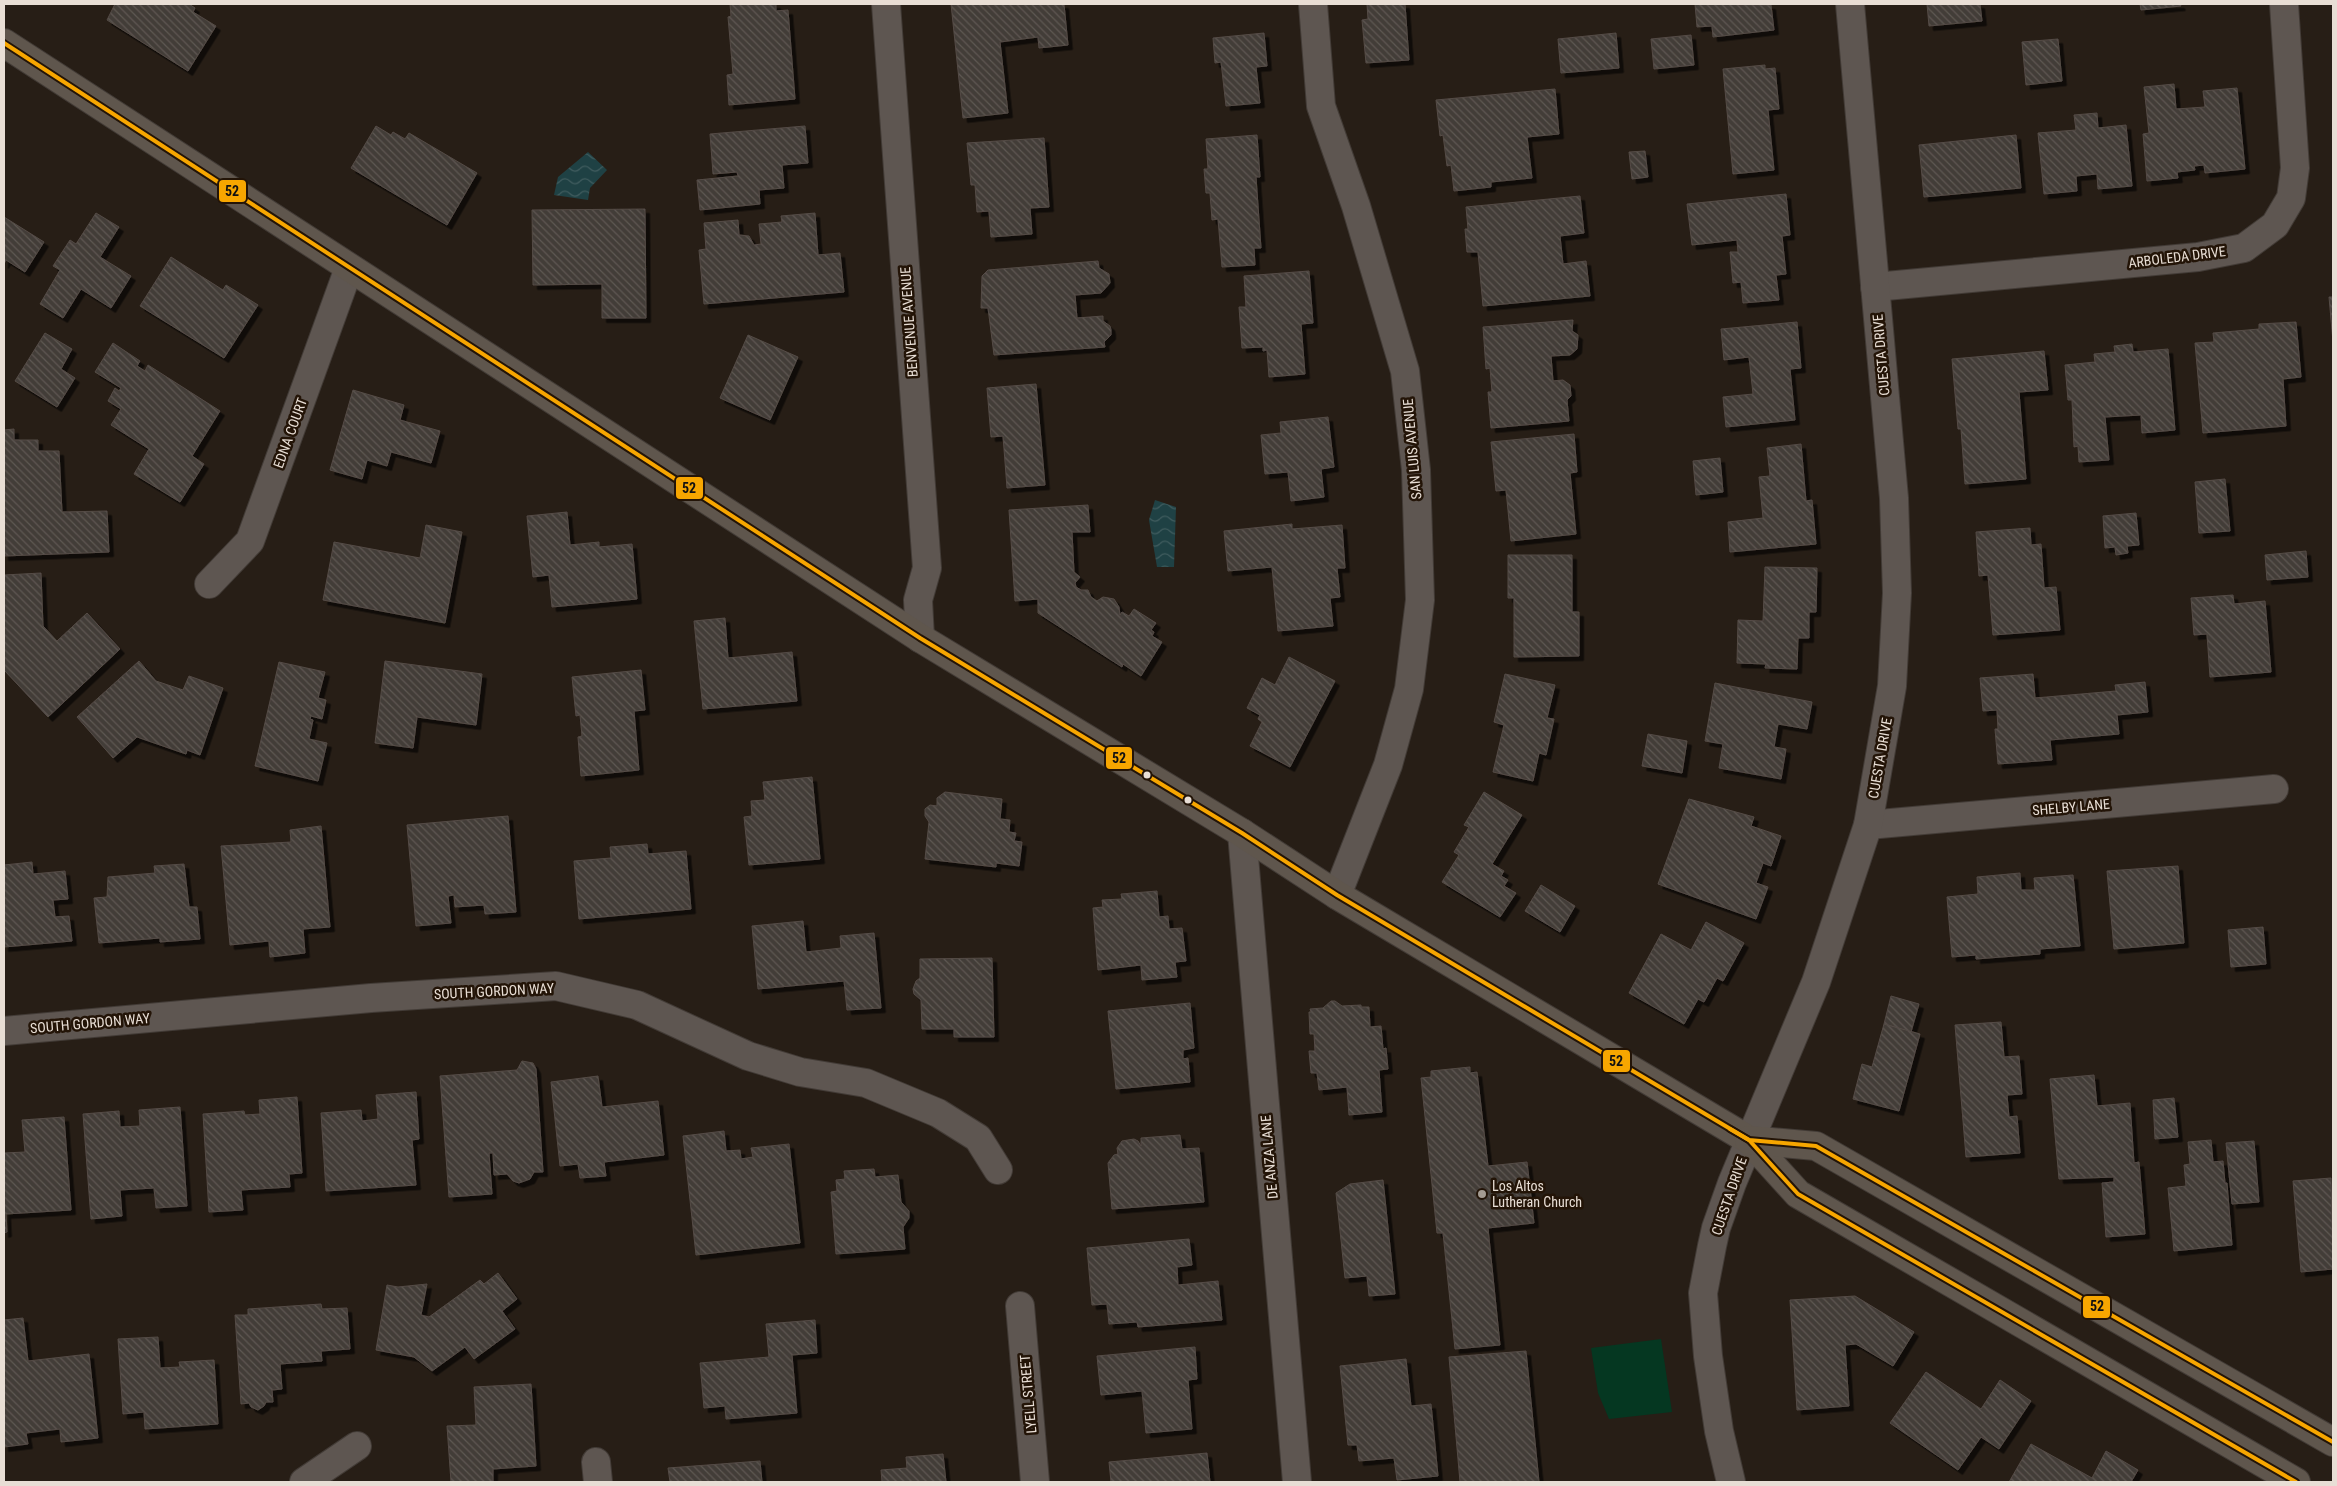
<svg xmlns="http://www.w3.org/2000/svg" width="2337" height="1486" font-family="'Roboto Condensed',sans-serif">
  <style>
    .green { fill: #053721 }
    .water { fill: url(#water-waves) }
    .building { fill: url(#building-back-hatch); stroke: #544b46; filter: url(#shadow) }
    .lines { fill: none; stroke-linecap: round; stroke-linejoin: round }
    .minor-casing { stroke: #423b36; stroke-width: 30 }
    .tertiary-casing { stroke: #423b36; stroke-width: 30 }
    .secondary-casing { stroke: #423b36; stroke-width: 30 }
    .minor { stroke: #5e5651; stroke-width: 28 }
    .tertiary { stroke: #5e5651; stroke-width: 28 }
    .secondary { stroke: #5f564d; stroke-width: 28 }
    .bus-1-casing { stroke: #231407; stroke-width: 8 }
    .bus-1 { stroke: #f7a600; stroke-width: 4 }
    .bus-dot { fill: #e8ded5; stroke: #231407; stroke-width: 2 }
    .poi-dot { fill: #a49b92; stroke: #231407; stroke-width: 2 }
    .labels { text-anchor: middle; dominant-baseline: central; stroke-width: 5; stroke-linejoin: round; paint-order: stroke }
    .street-label { font-size: 14px; fill: #e8ded5; stroke: #231407 }
    .poi-label { font-size: 14px; fill: #e8ded5; stroke: #231407; text-anchor: start }
    .line-badge { stroke: #231407; stroke-width: 2 }
    .pale-badge-label { font-size: 14px; text-anchor: middle; font-weight: bold; fill: #111 }
  </style>
  <defs>
    <pattern id="water-waves" width="16" height="10" patternUnits="userSpaceOnUse" patternTransform="scale(1.25)"><rect width="16" height="10" fill="#1f4144"/><path d="M0 5q4-4 8 0t8 0" fill="none" stroke="#405c5e"/></pattern>
    <pattern id="building-back-hatch" width="6" height="6" patternUnits="userSpaceOnUse" patternTransform="scale(1.25)"><rect width="6" height="6" fill="#433c37"/><path d="M-1 5l2 2M0 0l6 6M5-1l2 2" fill="none" stroke="#5e5853"/></pattern>
    <filter id="shadow"><feDropShadow dx="4.5" dy="4.5" stdDeviation="0" flood-color="#0009"/></filter>
  </defs>
  <rect width="100%" height="100%" fill="#271e16"/>
  <polygon class="green" points="1661,1339 1672,1412 1609,1419 1598,1393 1591,1348"/>
  <g class="water">
    <polygon points="588,152 607,170 590,188 588,200 554,195 558,177"/>
    <polygon points="1155,500 1176,507 1174,567 1157,567 1149,520"/>
  </g>
  <g class="building">
    <polygon points="115,4 189,4 195,8 193,12 216,26 188,71 107,20"/>
    <polygon points="730,4 776,4 776,11 788,10 795,99 729,105 727,75 733,74 728,17 731,16"/>
    <polygon points="951,4 1064,4 1068,45 1039,48 1038,37 1000,42 1008,113 963,118"/>
    <polygon points="1367,4 1405,4 1409,60 1366,63 1362,20 1368,19"/>
    <polygon points="1695,4 1771,5 1774,30 1713,37 1712,26 1697,27"/>
    <polygon points="1927,4 1980,4 1982,21 1929,26"/>
    <polygon points="2140,4 2180,4 2181,6 2141,10"/>
    <polygon points="1264,33 1267,66 1256,67 1260,103 1226,106 1221,62 1215,63 1213,38"/>
    <polygon points="1616,33 1619,68 1561,73 1558,39"/>
    <polygon points="1691,35 1694,65 1654,69 1651,39"/>
    <polygon points="2058,39 2062,81 2026,85 2022,42"/>
    <polygon points="1765,65 1765,69 1775,68 1779,109 1768,110 1774,170 1733,174 1723,69"/>
    <polygon points="2174,84 2176,109 2205,107 2203,91 2237,88 2245,169 2205,173 2204,165 2194,166 2195,170 2177,172 2178,178 2147,181 2143,134 2149,133 2144,87"/>
    <polygon points="1555,89 1559,134 1527,137 1532,178 1491,182 1491,187 1454,191 1451,165 1447,166 1443,135 1440,136 1436,100"/>
    <polygon points="2097,113 2098,128 2126,125 2132,186 2098,189 2097,174 2076,176 2077,191 2044,194 2038,133 2076,130 2074,115"/>
    <polygon points="376,126 391,135 393,132 405,139 409,133 477,173 447,225 351,168"/>
    <polygon points="805,126 808,163 782,165 784,188 759,190 760,204 700,210 697,180 738,176 737,172 713,174 710,134"/>
    <polygon points="1257,135 1260,177 1256,177 1261,248 1254,248 1255,265 1222,267 1218,219 1212,220 1210,193 1206,193 1204,169 1208,169 1206,139"/>
    <polygon points="2016,135 2021,188 1924,197 1919,145"/>
    <polygon points="1044,138 1049,207 1030,208 1032,234 991,237 989,211 977,212 975,185 971,185 967,143"/>
    <polygon points="1645,151 1648,177 1632,179 1629,152"/>
    <polygon points="1786,194 1790,235 1782,236 1786,274 1776,275 1779,300 1743,303 1741,282 1733,283 1730,252 1738,252 1737,240 1692,245 1687,204"/>
    <polygon points="1580,196 1584,233 1560,236 1563,264 1586,261 1590,296 1483,306 1478,252 1467,252 1465,229 1468,229 1466,207"/>
    <polygon points="645,209 646,318 602,318 602,284 533,285 532,210"/>
    <polygon points="96,213 119,227 100,257 131,276 111,308 81,289 63,318 40,304 60,270 53,266 70,240 76,244"/>
    <polygon points="815,213 818,255 840,253 844,292 704,304 699,250 706,249 704,223 738,220 739,235 749,236 754,245 761,244 759,224 782,222 781,216"/>
    <polygon points="4,217 44,242 25,272 6,260 4,264"/>
    <polygon points="171,257 223,290 226,285 258,305 224,358 140,306"/>
    <polygon points="1098,261 1099,268 1109,274 1110,283 1101,293 1075,295 1077,318 1103,316 1103,321 1110,326 1111,330 1111,335 1104,342 1105,347 994,355 988,308 981,308 982,276 988,270"/>
    <polygon points="1309,271 1313,323 1301,324 1305,374 1269,377 1267,350 1263,351 1263,347 1242,348 1239,307 1246,307 1244,276"/>
    <polygon points="2329,297 2333,297 2333,342"/>
    <polygon points="1573,320 1572,331 1578,335 1577,349 1570,355 1551,356 1553,381 1563,380 1570,385 1571,396 1567,400 1569,421 1491,428 1488,392 1492,392 1490,368 1486,369 1483,327"/>
    <polygon points="1797,322 1801,368 1790,369 1795,420 1726,427 1723,397 1753,394 1749,357 1724,360 1721,329"/>
    <polygon points="2296,322 2301,377 2283,379 2286,426 2203,433 2195,343 2214,342 2213,333 2259,329 2259,324"/>
    <polygon points="45,333 72,349 61,369 75,378 57,407 15,381"/>
    <polygon points="748,335 798,357 770,420 720,398"/>
    <polygon points="113,343 140,361 137,366 145,371 148,365 220,411 192,456 204,464 180,502 134,474 149,449 111,425 121,409 108,401 115,388 119,391 121,388 95,372"/>
    <polygon points="2132,344 2133,352 2168,349 2175,430 2142,433 2141,415 2105,417 2109,460 2079,462 2078,446 2074,447 2072,400 2068,400 2065,365 2095,362 2094,354 2115,352 2114,346"/>
    <polygon points="2044,351 2048,390 2019,392 2026,479 1965,484 1961,429 1958,429 1952,359"/>
    <polygon points="1036,384 1045,485 1007,488 1003,436 991,437 987,388"/>
    <polygon points="353,390 404,405 400,420 440,431 431,463 391,452 387,466 367,460 362,479 330,470"/>
    <polygon points="1328,417 1334,467 1321,469 1324,497 1291,501 1288,472 1265,474 1261,435 1281,433 1280,422"/>
    <polygon points="14,429 14,440 38,440 38,451 59,451 62,512 107,511 109,552 4,556 4,430"/>
    <polygon points="1574,434 1577,472 1570,473 1576,534 1511,541 1506,490 1496,491 1491,442"/>
    <polygon points="1801,444 1806,501 1812,500 1816,544 1730,552 1728,522 1763,518 1759,477 1770,476 1767,448"/>
    <polygon points="1720,458 1723,492 1696,495 1693,461"/>
    <polygon points="2225,479 2230,531 2199,533 2195,482"/>
    <polygon points="1088,505 1090,532 1072,532 1074,572 1080,577 1075,583 1076,587 1081,590 1088,590 1091,597 1097,601 1103,597 1114,599 1119,607 1120,615 1122,612 1129,616 1134,609 1156,623 1151,630 1154,632 1152,636 1162,642 1141,676 1123,664 1122,667 1038,613 1038,599 1015,601 1009,510"/>
    <polygon points="567,512 570,545 599,542 599,547 632,544 637,599 552,607 549,575 533,577 527,516"/>
    <polygon points="2136,513 2139,545 2127,546 2128,553 2116,555 2115,547 2105,548 2103,516"/>
    <polygon points="1292,524 1292,529 1342,525 1345,568 1337,568 1340,597 1330,598 1333,626 1278,631 1272,567 1228,571 1224,531"/>
    <polygon points="426,525 462,532 445,623 323,600 334,542 420,558"/>
    <polygon points="2030,528 2031,545 2041,544 2044,588 2056,587 2060,630 1993,635 1988,575 1979,576 1976,532"/>
    <polygon points="2306,551 2308,577 2267,580 2265,555"/>
    <polygon points="1508,555 1572,555 1572,612 1579,612 1579,656 1514,657 1514,598 1508,598"/>
    <polygon points="1765,567 1817,568 1816,612 1809,612 1809,638 1798,638 1797,669 1765,668 1766,664 1737,663 1738,620 1763,621"/>
    <polygon points="41,573 43,626 57,641 87,613 120,649 48,717 4,670 4,575"/>
    <polygon points="2233,595 2234,604 2265,601 2271,672 2210,677 2207,634 2194,635 2191,598"/>
    <polygon points="725,618 728,658 792,652 797,701 703,709 694,621"/>
    <polygon points="1289,657 1335,681 1290,767 1250,746 1262,722 1258,719 1260,715 1247,708 1262,678 1275,685"/>
    <polygon points="139,661 156,681 183,690 189,676 223,688 200,755 187,750 186,754 137,737 113,758 77,717"/>
    <polygon points="385,661 482,674 476,725 417,717 413,748 375,743"/>
    <polygon points="279,662 325,672 318,698 326,700 322,719 311,716 310,719 313,720 309,739 327,743 318,781 255,766"/>
    <polygon points="641,670 645,710 634,711 639,770 581,776 578,737 582,736 580,715 576,716 572,677"/>
    <polygon points="1505,674 1555,685 1547,718 1554,719 1546,755 1539,753 1533,781 1493,772 1504,725 1494,722"/>
    <polygon points="2033,674 2035,698 2116,691 2115,685 2145,682 2148,712 2117,715 2119,734 2050,740 2052,760 1998,764 1995,729 1998,729 1997,710 1983,711 1980,678"/>
    <polygon points="1715,683 1812,702 1807,729 1778,724 1774,747 1786,749 1781,779 1719,768 1723,744 1705,741"/>
    <polygon points="1648,734 1687,741 1682,773 1642,766"/>
    <polygon points="812,777 820,859 749,865 744,817 752,816 751,801 765,800 763,782"/>
    <polygon points="945,792 1002,799 1000,819 1010,820 1009,832 1016,833 1014,841 1022,842 1019,866 996,863 996,867 925,859 929,822 925,816 925,809 930,805 937,806 937,798"/>
    <polygon points="1484,792 1522,815 1492,864 1504,871 1501,876 1508,880 1504,886 1516,893 1500,917 1442,882 1459,855 1454,852 1469,827 1464,825"/>
    <polygon points="1689,799 1754,817 1751,826 1781,836 1771,866 1763,863 1756,883 1768,887 1756,919 1658,884"/>
    <polygon points="508,816 516,912 485,914 484,905 455,907 454,895 448,896 451,923 416,926 407,825"/>
    <polygon points="321,826 330,927 303,929 305,953 270,957 269,941 230,945 221,846 291,842 290,830"/>
    <polygon points="647,844 648,854 686,851 691,909 579,919 574,861 611,858 610,847"/>
    <polygon points="32,862 33,874 65,871 68,899 53,900 55,917 69,916 72,941 4,947 4,865"/>
    <polygon points="184,864 189,907 197,907 200,939 160,942 160,938 99,943 94,898 107,897 108,877 155,873 154,866"/>
    <polygon points="2178,866 2184,943 2114,949 2107,871"/>
    <polygon points="2020,873 2021,890 2035,890 2034,878 2073,875 2080,946 2040,949 2040,954 1976,959 1976,955 1952,957 1947,897 1978,894 1977,877"/>
    <polygon points="1541,885 1575,906 1560,932 1525,911"/>
    <polygon points="1157,891 1159,917 1168,916 1169,929 1182,928 1186,961 1175,962 1177,977 1142,980 1141,965 1098,970 1093,908 1103,907 1102,900 1122,899 1121,894"/>
    <polygon points="803,921 806,952 841,948 840,936 874,933 881,1008 847,1010 844,981 758,989 752,926"/>
    <polygon points="1706,922 1744,943 1723,981 1717,978 1704,1002 1698,999 1684,1024 1629,993 1661,934 1691,950"/>
    <polygon points="2263,927 2266,964 2231,967 2228,930"/>
    <polygon points="992,958 994,1037 954,1037 954,1029 922,1029 921,1000 914,994 913,989 916,981 920,978 920,959"/>
    <polygon points="1891,996 1919,1004 1911,1032 1884,1024"/>
    <polygon points="1331,1001 1335,1001 1342,1006 1361,1005 1361,1007 1369,1007 1370,1027 1381,1026 1383,1049 1386,1048 1388,1069 1379,1070 1382,1112 1349,1115 1347,1087 1319,1090 1317,1073 1311,1073 1309,1051 1315,1051 1314,1034 1310,1034 1309,1012 1311,1012 1310,1009 1323,1008"/>
    <polygon points="1190,1003 1194,1048 1183,1050 1183,1059 1188,1058 1190,1082 1116,1089 1108,1011"/>
    <polygon points="2001,1022 2004,1057 2019,1056 2022,1094 2007,1095 2009,1117 2017,1116 2020,1153 1966,1157 1955,1025"/>
    <polygon points="1884,1024 1920,1034 1899,1111 1853,1099 1862,1064 1872,1067"/>
    <polygon points="522,1061 533,1063 536,1069 543,1172 534,1172 530,1179 519,1183 513,1181 507,1174 494,1175 493,1153 489,1153 492,1194 449,1197 440,1076 517,1070"/>
    <polygon points="1470,1067 1470,1073 1477,1072 1488,1166 1527,1162 1534,1223 1488,1228 1500,1345 1455,1349 1443,1233 1437,1233 1421,1078 1431,1077 1431,1071"/>
    <polygon points="2094,1075 2097,1106 2130,1103 2134,1163 2139,1162 2145,1234 2106,1237 2102,1183 2114,1182 2114,1177 2059,1179 2050,1079"/>
    <polygon points="598,1076 602,1107 658,1101 664,1155 604,1162 606,1176 580,1178 578,1164 560,1166 551,1082"/>
    <polygon points="416,1092 419,1139 412,1140 416,1185 326,1191 321,1113 361,1110 362,1121 378,1119 376,1095"/>
    <polygon points="297,1097 302,1173 289,1174 290,1187 241,1190 243,1210 209,1212 203,1114 244,1111 245,1115 260,1114 259,1100"/>
    <polygon points="2174,1098 2178,1137 2155,1139 2153,1100"/>
    <polygon points="180,1107 187,1206 156,1208 154,1188 120,1190 122,1216 91,1219 83,1114 119,1111 120,1127 140,1126 139,1110"/>
    <polygon points="64,1117 71,1210 6,1214 7,1232 4,1233 4,1153 25,1152 22,1120"/>
    <polygon points="724,1131 726,1151 740,1150 741,1159 753,1157 751,1148 789,1144 800,1243 696,1255 683,1136"/>
    <polygon points="1180,1135 1182,1149 1199,1148 1204,1202 1112,1209 1108,1163 1114,1155 1118,1154 1117,1148 1122,1141 1134,1139 1138,1141 1141,1146 1141,1138"/>
    <polygon points="2211,1140 2213,1162 2223,1161 2225,1183 2227,1183 2232,1245 2174,1251 2168,1188 2186,1186 2184,1165 2190,1164 2188,1142"/>
    <polygon points="2254,1141 2259,1202 2232,1204 2226,1143"/>
    <polygon points="874,1169 875,1177 898,1175 901,1202 909,1211 909,1218 903,1227 905,1249 836,1254 831,1192 837,1191 836,1180 845,1179 844,1171"/>
    <polygon points="2331,1178 2333,1269 2301,1272 2293,1181"/>
    <polygon points="1383,1180 1395,1294 1369,1296 1367,1276 1345,1278 1336,1193 1350,1184"/>
    <polygon points="1189,1239 1192,1265 1177,1267 1178,1285 1218,1281 1222,1320 1138,1327 1137,1322 1109,1324 1107,1304 1092,1305 1087,1248"/>
    <polygon points="498,1273 517,1299 502,1311 515,1329 474,1359 465,1347 432,1371 414,1357 376,1350 387,1285 398,1287 427,1284 421,1315 429,1317 480,1280 484,1284"/>
    <polygon points="1855,1296 1914,1332 1893,1366 1856,1344 1845,1345 1849,1406 1797,1410 1790,1300"/>
    <polygon points="321,1304 322,1309 347,1308 350,1349 321,1351 322,1361 280,1364 282,1389 272,1390 273,1402 266,1402 264,1406 258,1410 251,1407 249,1403 241,1404 235,1315 248,1315 248,1309"/>
    <polygon points="23,1318 28,1361 89,1354 98,1438 61,1442 60,1429 26,1433 28,1444 4,1447 4,1320"/>
    <polygon points="815,1320 817,1353 792,1355 797,1413 726,1419 725,1406 704,1408 700,1363 769,1357 766,1324"/>
    <polygon points="158,1337 160,1368 180,1367 179,1362 214,1360 218,1424 145,1429 144,1412 123,1414 118,1339"/>
    <polygon points="1195,1347 1197,1379 1188,1380 1192,1429 1146,1433 1142,1391 1101,1395 1097,1356"/>
    <polygon points="1526,1351 1539,1482 1460,1482 1449,1357"/>
    <polygon points="1406,1359 1411,1406 1431,1404 1438,1476 1397,1480 1394,1458 1359,1461 1357,1445 1348,1445 1340,1366"/>
    <polygon points="1926,1372 1981,1409 2000,1380 2031,1401 1999,1449 1981,1437 1958,1470 1890,1423"/>
    <polygon points="531,1384 536,1466 493,1469 493,1482 451,1482 447,1426 476,1425 474,1387"/>
    <polygon points="2031,1444 2092,1478 2106,1451 2138,1470 2131,1482 2009,1482"/>
    <polygon points="1207,1453 1210,1482 1111,1482 1109,1462"/>
    <polygon points="943,1454 946,1482 882,1482 881,1470 907,1468 906,1457"/>
    <polygon points="760,1461 762,1482 670,1482 668,1468"/>
  </g>
  <g class="lines">
    <g class="minor-casing">
      <g id="minor">
        <polyline points="886,4 927,568 918,600 920,638"/>
        <polyline points="1313,4 1321,106 1356,206 1405,371 1416,470 1420,600 1409,689 1388,765 1337,895"/>
        <polyline points="1875,287 2198,257 2244,248 2275,225 2291,198 2295,168 2284,4"/>
        <polyline points="209,584 250,541 349,268"/>
        <polyline points="1868,825 2274,789"/>
        <polyline points="1242,833 1297,1482"/>
        <polyline points="4,1031 371,998 556,986 637,1005 748,1056 800,1072 866,1083 938,1113 978,1138 998,1170"/>
        <polyline points="1020,1306 1035,1482"/>
        <polyline points="596,1462 598,1482"/>
        <polyline points="304,1482 357,1446"/>
      </g>
    </g>
    <g class="tertiary-casing">
      <polyline id="tertiary" points="1731,1482 1719,1431 1708,1356 1703,1293 1712,1246 1716,1228 1732,1183 1816,982 1868,825 1892,686 1897,593 1894,498 1850,4"/>
    </g>
    <g class="secondary-casing">
      <g id="secondary">
        <polyline points="4,43 920,638 1242,833 1337,895 1749,1140 1798,1194 2296,1482"/>
        <polyline points="1749,1140 1816,1146 2333,1442"/>
      </g>
    </g>
    <use href="#minor" class="minor"/>
    <use href="#tertiary" class="tertiary"/>
    <use href="#secondary" class="secondary"/>
    <g class="bus-1-casing">
      <g id="bus-1">
        <polyline points="4,43 920,638 1242,833 1337,895 1749,1140 1816,1146 2333,1442"/>
        <polyline points="1730,1129 1749,1140 1798,1194 2296,1482"/>
      </g>
    </g>
    <use href="#bus-1" class="bus-1"/>
  </g>
  <g class="bus-dot">
    <circle cx="1147" cy="775" r="4.5"/>
    <circle cx="1188" cy="800" r="4.5"/>
  </g>
  <circle class="poi-dot" cx="1482" cy="1194" r="5"/>
  <g class="labels">
    <g class="street-label">
      <text transform="translate(2177 257) rotate(-7)">ARBOLEDA DRIVE</text>
      <text transform="translate(909 322) rotate(-94)">BENVENUE AVENUE</text>
      <text transform="translate(1881 355) rotate(-95)">CUESTA DRIVE</text>
      <text transform="translate(290 433) rotate(-70)">EDNA COURT</text>
      <text transform="translate(1412 449) rotate(-95)">SAN LUIS AVENUE</text>
      <text transform="translate(1880 758) rotate(-80)">CUESTA DRIVE</text>
      <text transform="translate(2071 807) rotate(-5)">SHELBY LANE</text>
      <text transform="translate(494 991) rotate(-3)">SOUTH GORDON WAY</text>
      <text transform="translate(90 1023) rotate(-5)">SOUTH GORDON WAY</text>
      <text transform="translate(1269 1157) rotate(-95)">DE ANZA LANE</text>
      <text transform="translate(1729 1196) rotate(-71)">CUESTA DRIVE</text>
      <text transform="translate(1028 1394) rotate(-95)">LYELL STREET</text>
    </g>
    <g class="poi-label">
      <text x="1492" y="1186">Los Altos<tspan x="1492" dy="16">Lutheran Church</tspan></text>
    </g>
  </g>
  <g class="line-badge">
    <rect x="218" y="179" width="29" height="24" rx="5" fill="#f7a600"/>
    <rect x="675" y="476" width="29" height="24" rx="5" fill="#f7a600"/>
    <rect x="1105" y="746" width="28" height="24" rx="5" fill="#f7a600"/>
    <rect x="1602" y="1049" width="29" height="24" rx="5" fill="#f7a600"/>
    <rect x="2082" y="1295" width="29" height="24" rx="5" fill="#f7a600"/>
  </g>
  <g class="pale-badge-label">
    <text x="232" y="196">52</text>
    <text x="689" y="493">52</text>
    <text x="1119" y="763">52</text>
    <text x="1616" y="1066">52</text>
    <text x="2097" y="1311">52</text>
  </g>
  <rect width="2337" height="1486" fill="none" stroke="#e8ded5" stroke-width="10"/>
</svg>
